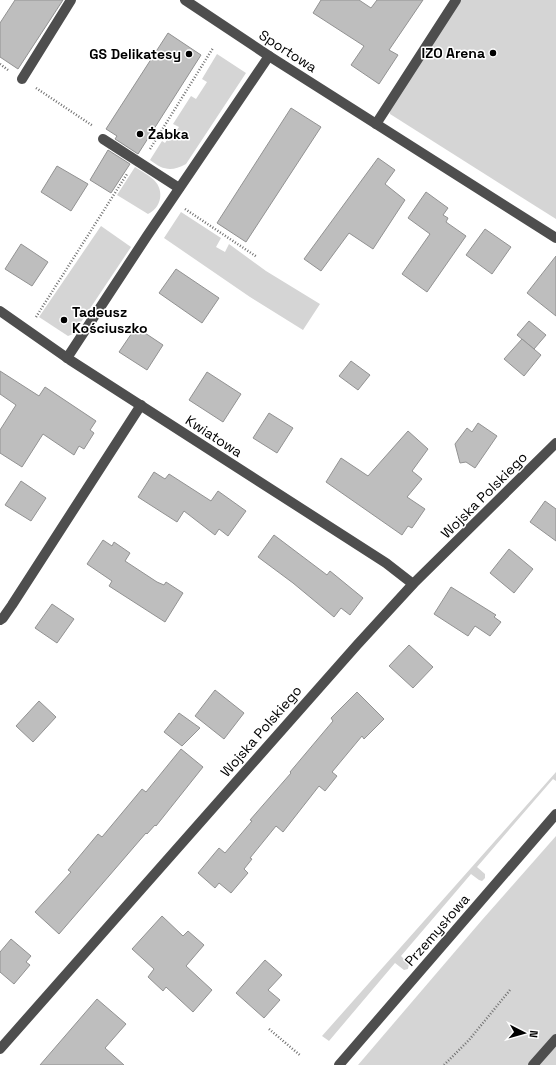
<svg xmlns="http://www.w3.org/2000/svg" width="556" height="1065" font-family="'Space Grotesk',sans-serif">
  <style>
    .green { fill: #d5d5d5 }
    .building { fill: #bebebe; stroke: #929292 }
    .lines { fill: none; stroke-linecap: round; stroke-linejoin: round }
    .path { stroke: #707070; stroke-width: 2.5; stroke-dasharray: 1 2; stroke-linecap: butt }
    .minor { stroke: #4e4e4e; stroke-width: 10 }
    .poi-dot { fill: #000; stroke: #fff; stroke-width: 1.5 }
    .labels { text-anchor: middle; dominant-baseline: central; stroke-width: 3; stroke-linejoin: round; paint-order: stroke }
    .street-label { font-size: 14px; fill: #000; stroke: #fff }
    .poi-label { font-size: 14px; font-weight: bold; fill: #000; stroke: #fff; text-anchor: end }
  </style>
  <rect width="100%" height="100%" fill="#fff"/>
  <g class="green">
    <polygon points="460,0 556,0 556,219 390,114 389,106"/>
    <path d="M217,54L246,73L186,164C171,172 163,170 150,160L162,141L165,143L167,140L169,141L179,127L173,124L191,96L196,99L207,82L202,79Z"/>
    <path d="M135,167C141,171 149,175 154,180C165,191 161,208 148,214L117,195Z"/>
    <polygon points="181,212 221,238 216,247 225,252 229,244 266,271 320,304 303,330 250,297 164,238"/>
    <polygon points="101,226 131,247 73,334 68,336 39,317"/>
    <polygon points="556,772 556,781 553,779 477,867 485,874 485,878 482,881 479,880 471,874 401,956 409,964 408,969 404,970 395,963 329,1041 322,1036"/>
    <polygon points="556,836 556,1065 358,1065 482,920"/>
  </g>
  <g class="building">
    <polygon points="15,0 63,0 18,69 0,57 0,23"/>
    <polygon points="321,0 359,0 371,8 377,0 423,0 389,50 398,55 379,84 351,65 364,46 313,13"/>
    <polygon points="168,33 201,55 138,154 115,139 117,136 106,129"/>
    <polygon points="291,108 321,127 246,242 217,223"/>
    <polygon points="108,150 130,164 111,193 90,180"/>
    <polygon points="378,158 395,170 385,184 405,200 373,249 349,233 321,271 304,259"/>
    <polygon points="57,166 88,184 71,211 41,192"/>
    <polygon points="426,192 448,208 443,215 448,218 446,222 466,236 427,292 402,274 430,234 408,218"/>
    <polygon points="485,229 511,247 492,274 466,255"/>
    <polygon points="21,244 48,262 32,286 5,269"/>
    <polygon points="556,256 556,316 527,293"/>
    <polygon points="176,269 219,298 202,323 159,293"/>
    <polygon points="529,321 546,335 534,349 517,335"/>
    <polygon points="136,327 163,345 147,370 119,352"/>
    <polygon points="522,339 541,355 524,376 504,359"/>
    <polygon points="351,361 370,375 358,390 339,376"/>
    <polygon points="0,371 39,396 45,387 96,421 90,430 94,433 84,449 79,446 74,455 43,434 22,467 0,453 0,430 16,405 0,394"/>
    <polygon points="207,372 241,394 223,422 189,400"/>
    <polygon points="269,413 293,428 277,453 253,438"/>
    <polygon points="478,423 497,436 475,468 466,462 460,463 455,444 467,428 472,432"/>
    <polygon points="408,431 428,449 412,471 422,479 407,497 425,509 412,528 408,526 402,535 326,482 341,458 368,476"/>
    <polygon points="154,472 165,479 169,474 211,501 218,491 246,511 228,536 219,529 215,535 184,511 177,522 138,497"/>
    <polygon points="21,481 46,498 31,521 5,505"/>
    <polygon points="545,501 556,509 556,541 530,522"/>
    <polygon points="274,535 327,575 330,571 363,598 350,615 341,608 334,617 293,583 258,557"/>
    <polygon points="103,540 112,546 114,542 130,553 125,561 157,582 164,585 166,582 183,593 165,622 109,586 112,581 87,564"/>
    <polygon points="509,549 533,569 514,593 490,573"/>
    <polygon points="451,587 496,615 494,617 501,622 490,636 475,626 468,636 434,614"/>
    <polygon points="52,604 74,619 57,643 35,628"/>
    <polygon points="409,645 433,667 413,688 389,666"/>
    <polygon points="215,690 244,713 224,739 195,716"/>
    <polygon points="357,692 384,719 364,739 362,736 332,772 337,776 325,791 319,786 283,832 276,826 250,858 252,859 244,869 248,873 231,893 219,883 215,888 198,873 219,848 225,853 252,821 250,820 291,773 290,772 333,721 331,718"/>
    <polygon points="39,701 56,717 33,742 16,726"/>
    <polygon points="179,713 200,728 182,746 164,732"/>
    <polygon points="181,749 203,767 156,826 155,825 147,834 146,833 59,934 35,912 71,872 68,870 98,834 102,837 142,789 146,792"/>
    <polygon points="162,916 183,936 188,931 204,945 186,966 212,990 193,1012 166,987 163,991 148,977 154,969 132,949"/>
    <polygon points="11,939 31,956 26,962 30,965 14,984 0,972 0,952"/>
    <polygon points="265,960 282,975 268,990 280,1000 264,1018 236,993"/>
    <polygon points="97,999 126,1024 105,1048 124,1065 40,1065"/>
  </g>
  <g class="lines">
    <g class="path">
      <polyline points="0,64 8,70"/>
      <polyline points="36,88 93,126"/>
      <polyline points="150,149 213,48"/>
      <polyline points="185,209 257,257"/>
      <polyline points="36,317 127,174"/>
      <polyline points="269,1029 301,1056"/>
      <polyline points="444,1065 469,1040 510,990"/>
    </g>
    <g class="minor">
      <polyline points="185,0 269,56 556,238"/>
      <polyline points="22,79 71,0"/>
      <polyline points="376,124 456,0"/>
      <polyline points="103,139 179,188"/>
      <polyline points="0,311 70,360 386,563 413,584"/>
      <polyline points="67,358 147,236 269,56"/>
      <polyline points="0,620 3,618 12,605 141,405"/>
      <polyline points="0,1049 357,645 413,584 556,443"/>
      <polyline points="339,1065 556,814"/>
      <polyline points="533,1065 556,1039"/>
    </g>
  </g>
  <g class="poi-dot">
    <circle cx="493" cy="53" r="4"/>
    <circle cx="189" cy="54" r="4"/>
    <circle cx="140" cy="134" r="4"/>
    <circle cx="64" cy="320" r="4"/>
  </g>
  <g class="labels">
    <g class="street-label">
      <text transform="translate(288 51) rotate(33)">Sportowa</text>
      <text transform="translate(214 436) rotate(33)">Kwiatowa</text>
      <text transform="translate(484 495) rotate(-45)">Wojska Polskiego</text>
      <text transform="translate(261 731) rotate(-49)">Wojska Polskiego</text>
      <text transform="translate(437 930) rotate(-49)">Przemysłowa</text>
    </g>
    <g class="poi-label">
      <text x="485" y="53">IZO Arena</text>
      <text x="181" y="54">GS Delikatesy</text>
      <text x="148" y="134" text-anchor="start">Żabka</text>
      <text x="72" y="312" text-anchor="start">Tadeusz<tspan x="72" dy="16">Kościuszko</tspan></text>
    </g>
  </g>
  <g transform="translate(524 1033) rotate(96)" stroke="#ffffff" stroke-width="3" paint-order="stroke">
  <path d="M0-3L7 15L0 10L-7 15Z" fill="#000000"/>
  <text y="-6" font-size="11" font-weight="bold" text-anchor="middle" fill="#000000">N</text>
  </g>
</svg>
